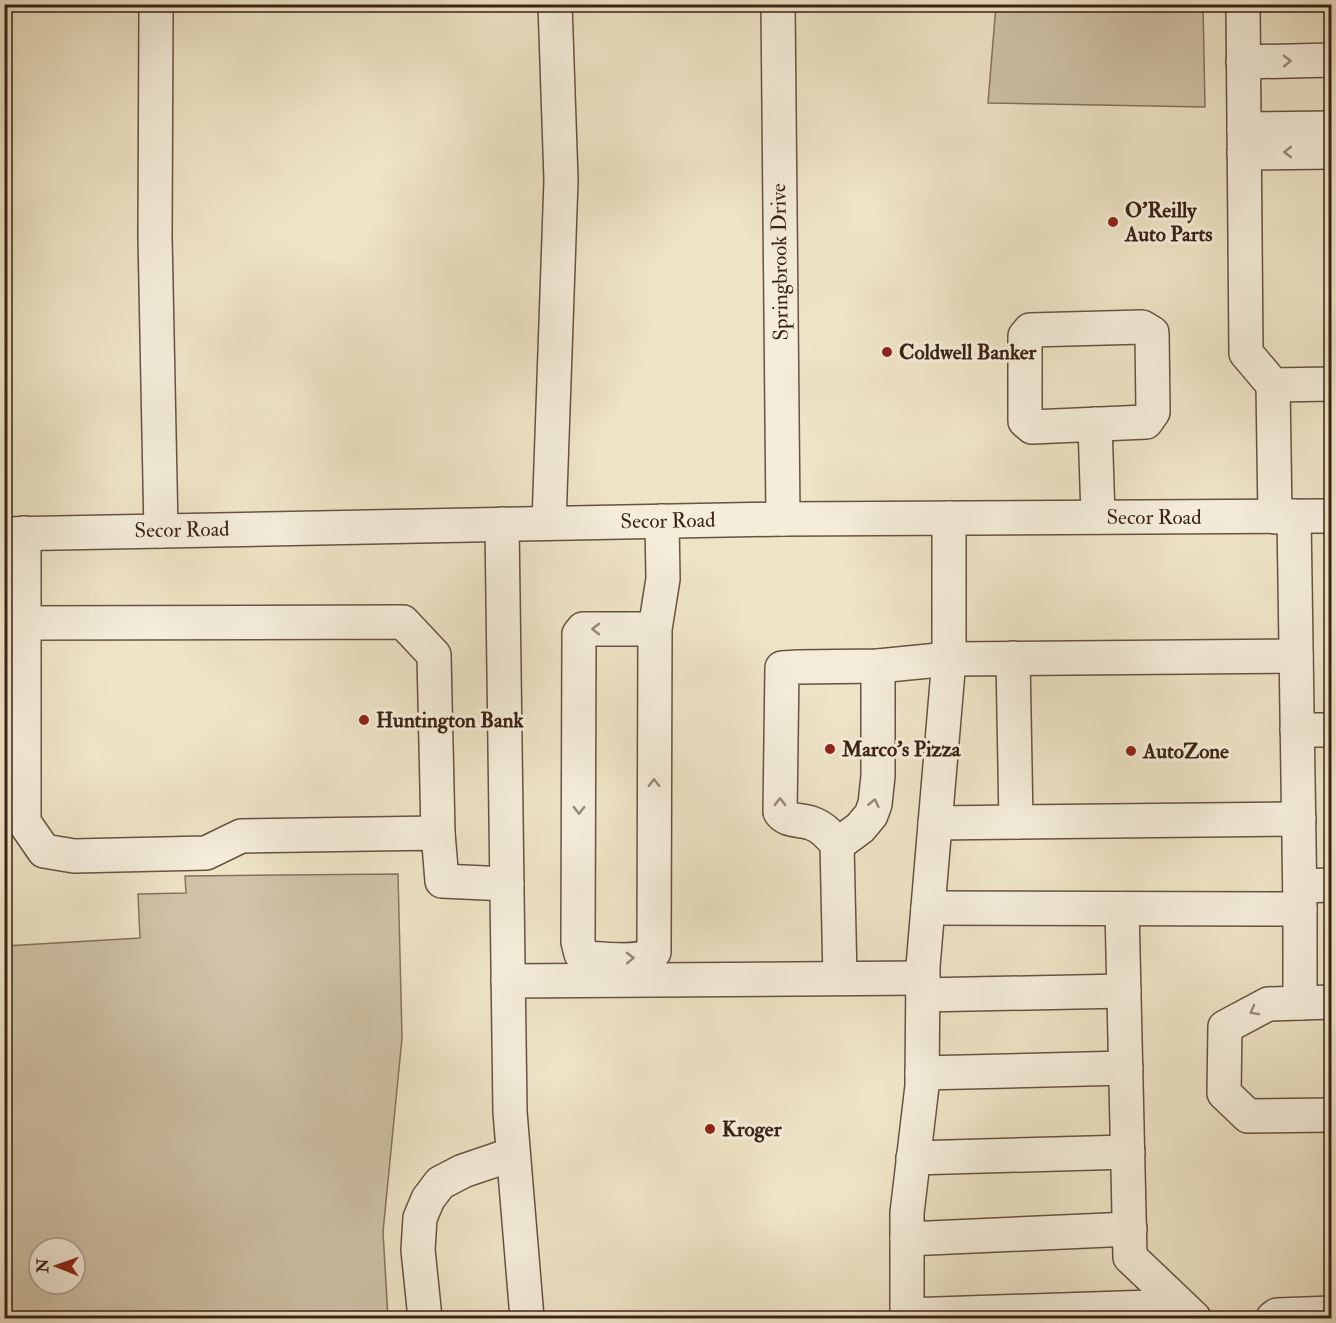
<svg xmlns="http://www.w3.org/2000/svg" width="1336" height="1323" font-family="'IM FELL Double Pica',serif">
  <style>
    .green { fill: #d0c3a8; stroke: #86725e; stroke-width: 1.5; fill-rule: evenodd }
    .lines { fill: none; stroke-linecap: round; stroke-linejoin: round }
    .minor-casing { stroke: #685241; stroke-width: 36 }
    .minor { stroke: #f4edda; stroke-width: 33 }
    .oneway { stroke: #988878 }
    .poi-dot { fill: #8f2418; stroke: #f4edda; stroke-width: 2 }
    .labels { text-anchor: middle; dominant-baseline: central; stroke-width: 6; stroke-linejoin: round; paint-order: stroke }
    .poi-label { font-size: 21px; font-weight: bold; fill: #3b2215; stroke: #f4edda; text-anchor: start }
    .street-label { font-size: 21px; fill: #3b2215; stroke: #f4edda }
  </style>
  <rect width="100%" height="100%" fill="#eee4c6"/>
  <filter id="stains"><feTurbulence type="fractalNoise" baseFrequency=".00333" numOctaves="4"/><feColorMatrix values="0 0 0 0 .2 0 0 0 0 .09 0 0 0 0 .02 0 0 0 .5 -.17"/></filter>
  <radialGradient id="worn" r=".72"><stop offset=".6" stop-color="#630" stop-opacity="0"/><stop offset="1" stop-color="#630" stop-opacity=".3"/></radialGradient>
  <g class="green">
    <polygon points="996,5 1203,5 1205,107 988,103"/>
    <path d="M398,874L402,1038L383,1232L388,1318H5V946L140,938L138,894L186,893L185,876ZM39,1248H75V1284H39Z"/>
  </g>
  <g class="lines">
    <g class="minor-casing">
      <g id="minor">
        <polyline points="778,4 783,519"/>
        <polyline points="1243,4 1246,353 1273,385"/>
        <polyline points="156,10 155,236 161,531"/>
        <polyline points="1243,62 1332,60"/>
        <polyline points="1244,129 1332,128"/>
        <polyline points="1244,153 1332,152"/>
        <polygon points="1142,327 1152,333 1153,412 1146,422 1032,427 1025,421 1025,336 1030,330"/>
        <polyline points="1095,424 1098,517"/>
        <polyline points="1294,516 1300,909 1300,1003"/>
        <polyline points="1275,517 1273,385 1332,384"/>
        <polyline points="549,523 561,180 555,4"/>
        <polyline points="502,524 510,1112 527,1318"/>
        <polyline points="24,533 24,822 44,851 74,856 206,853 241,836 438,833 442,881 507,884"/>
        <polyline points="4,534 783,519 1332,516"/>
        <polyline points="24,623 403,622 434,655 438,833"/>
        <path d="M655,629H583L579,634L578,942L581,954L585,958C602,959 643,964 654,952L655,629L663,579L662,521"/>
        <polyline points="1013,658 1016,822"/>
        <polyline points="1297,730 1332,730"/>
        <polyline points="935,823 1299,819"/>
        <polyline points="837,845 860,828 871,815 875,804 878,776 878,666"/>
        <polyline points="1300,886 1332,885"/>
        <polyline points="928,908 1300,909"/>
        <polyline points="1122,909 1130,1257 1194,1318"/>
        <path d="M840,978L837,845C830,835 823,827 811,823C800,819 787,822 780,812L782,668L798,667L878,666L949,659L1296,656"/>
        <polyline points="508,981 923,978"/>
        <polyline points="923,995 1124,991"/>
        <polyline points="1332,1002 1268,1004 1225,1027 1224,1093 1248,1116 1332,1115"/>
        <polyline points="922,1073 1126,1068"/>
        <polyline points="913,1158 1128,1152"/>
        <polyline points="907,1239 1130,1229"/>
        <polyline points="907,1315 1181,1306"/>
        <polyline points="425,1318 418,1250 420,1218 428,1199 440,1183 463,1171 513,1154"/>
        <polyline points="907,1318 907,1213 922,1086 923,966 949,659 949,518"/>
        <polyline points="1273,1318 1277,1315 1332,1313"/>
      </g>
    </g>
    <use href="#minor" class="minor"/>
  </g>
  <defs><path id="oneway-chevron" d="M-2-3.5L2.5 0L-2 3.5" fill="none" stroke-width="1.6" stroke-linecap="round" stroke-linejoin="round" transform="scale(1.5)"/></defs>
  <g class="oneway">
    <use href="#oneway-chevron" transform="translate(1287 61) rotate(-1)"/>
    <use href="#oneway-chevron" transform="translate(1288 152) rotate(179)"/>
    <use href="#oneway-chevron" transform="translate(596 629) rotate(180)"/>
    <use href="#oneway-chevron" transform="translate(654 783) rotate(-90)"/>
    <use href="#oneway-chevron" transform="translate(780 802) rotate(-90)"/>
    <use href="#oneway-chevron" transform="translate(874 803) rotate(-78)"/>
    <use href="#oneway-chevron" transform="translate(579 810) rotate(90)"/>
    <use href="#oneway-chevron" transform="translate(630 958) rotate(-1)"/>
    <use href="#oneway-chevron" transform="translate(1254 1011) rotate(151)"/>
  </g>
  <g class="poi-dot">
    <circle cx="1113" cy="222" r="6"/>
    <circle cx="887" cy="352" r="6"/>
    <circle cx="364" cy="720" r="6"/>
    <circle cx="830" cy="749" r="6"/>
    <circle cx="1131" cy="751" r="6"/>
    <circle cx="710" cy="1129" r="6"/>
  </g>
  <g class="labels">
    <g class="poi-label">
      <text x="1125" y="210">O'Reilly<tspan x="1125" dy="24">Auto Parts</tspan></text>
      <text x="899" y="352">Coldwell Banker</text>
      <text x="376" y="720">Huntington Bank</text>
      <text x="842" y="749">Marco's Pizza</text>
      <text x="1143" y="751">AutoZone</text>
      <text x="722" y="1129">Kroger</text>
    </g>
    <g class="street-label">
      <text transform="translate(780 262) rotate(-91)">Springbrook Drive</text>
      <text x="1154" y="517">Secor Road</text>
      <text transform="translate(668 521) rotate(-1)">Secor Road</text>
      <text transform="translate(182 530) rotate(-1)">Secor Road</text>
    </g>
  </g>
  <rect width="1336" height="1323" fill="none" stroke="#eee4c6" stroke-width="24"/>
  <rect x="6" y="6" width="1324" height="1311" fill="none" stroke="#3b2215" stroke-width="3"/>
  <rect x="12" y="12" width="1312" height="1299" fill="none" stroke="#3b2215" stroke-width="1.5"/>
  <g transform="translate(57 1266) rotate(271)"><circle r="28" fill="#f4edda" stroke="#aa9c8b" stroke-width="1.5"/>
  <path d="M0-4.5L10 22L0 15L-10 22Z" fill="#8f2418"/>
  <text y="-9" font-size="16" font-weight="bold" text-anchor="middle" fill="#3b2215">N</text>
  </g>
  <rect width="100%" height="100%" filter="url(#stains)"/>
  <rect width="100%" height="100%" fill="url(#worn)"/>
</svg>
